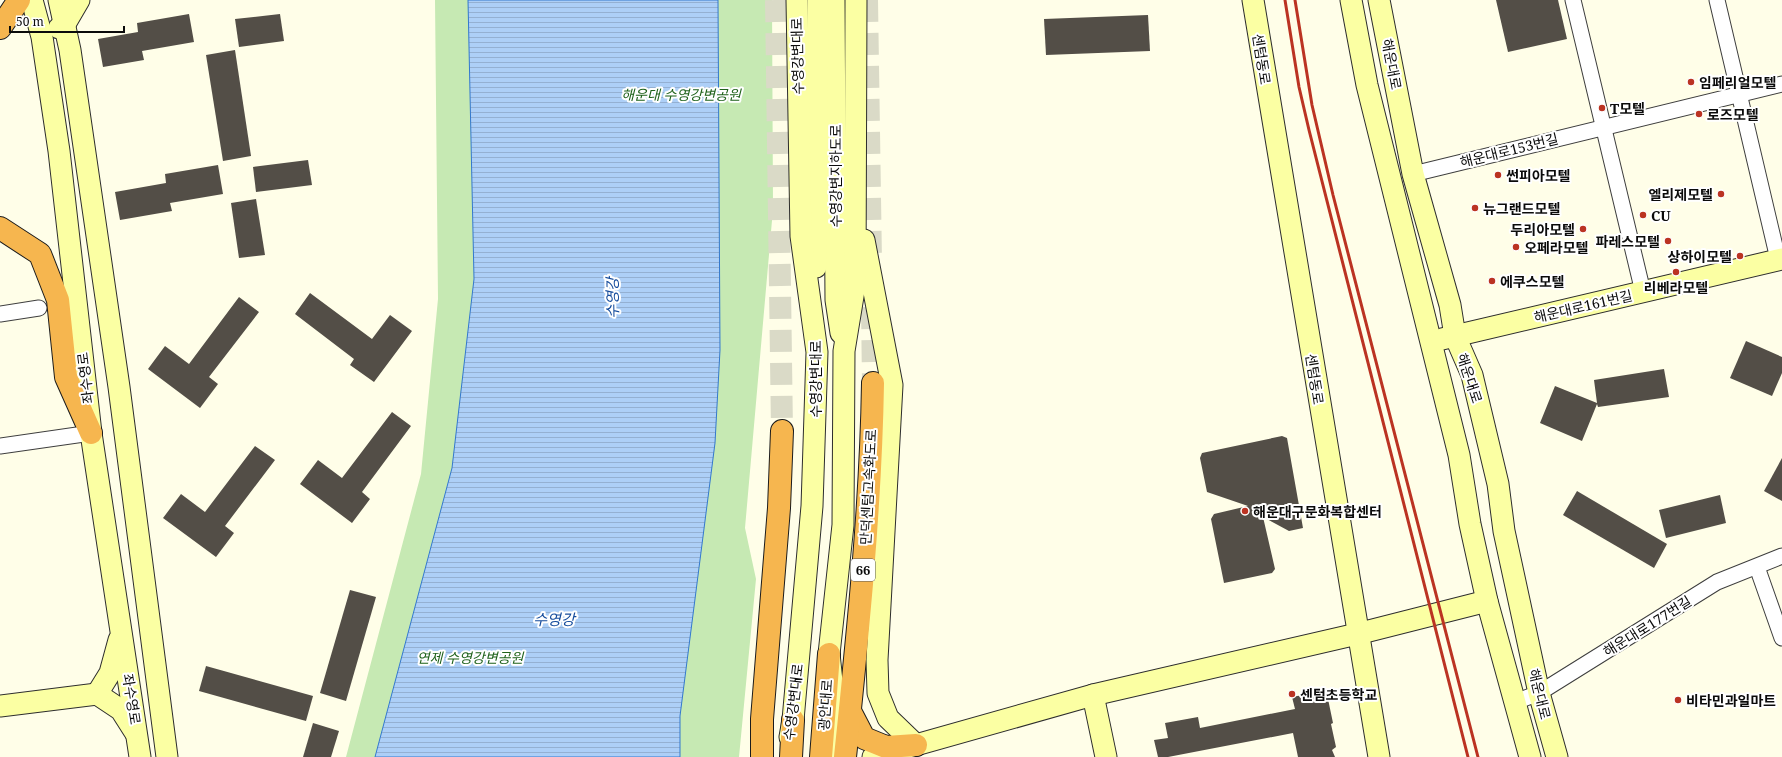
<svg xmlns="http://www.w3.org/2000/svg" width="1782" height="757" font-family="'Noto Serif','Noto Sans KR',serif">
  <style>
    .park { fill: #c6e9b3 }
    .water { fill: url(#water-rules); stroke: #3378ce }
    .building { fill: #534e47 }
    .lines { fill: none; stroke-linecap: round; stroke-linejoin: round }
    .highway-tunnel { stroke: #dadac7; stroke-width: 22; stroke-dasharray: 22 11; stroke-linecap: butt }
    .street-casing { stroke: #3e3e3e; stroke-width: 17 }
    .secondary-casing { stroke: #2d2d2d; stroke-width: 23 }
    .highway-casing { stroke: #1c1c1c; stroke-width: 24 }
    .street { stroke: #fff; stroke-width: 15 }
    .secondary { stroke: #fbffa3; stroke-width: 21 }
    .highway { stroke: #f6b64f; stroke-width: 22 }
    .rail { stroke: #b32; stroke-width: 3 }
    .poi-dot { fill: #b32; stroke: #fff; stroke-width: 1.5 }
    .labels { text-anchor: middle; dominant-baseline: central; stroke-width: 4; stroke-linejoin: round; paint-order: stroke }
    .shield { fill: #fff; stroke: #545454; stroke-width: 1 }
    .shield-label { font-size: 13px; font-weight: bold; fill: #0b0b0b }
    .street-label { font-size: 14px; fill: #0b0b0b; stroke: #fff }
    .poi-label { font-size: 14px; font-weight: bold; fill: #0b0b0b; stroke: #fff; text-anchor: start }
    .park-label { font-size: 14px; font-style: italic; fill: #1f621b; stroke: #fff }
    .water-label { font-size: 15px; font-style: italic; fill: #144b9c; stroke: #fff }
  </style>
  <defs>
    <pattern id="water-rules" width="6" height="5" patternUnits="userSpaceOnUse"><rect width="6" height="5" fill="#adcff7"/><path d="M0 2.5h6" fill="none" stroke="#94b0d2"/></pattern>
  </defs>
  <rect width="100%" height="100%" fill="#fffee8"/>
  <polygon class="park" points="435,0 772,0 773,209 745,528 756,579 739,757 346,757 421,474 438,299"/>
  <polygon class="water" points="468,0 718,0 720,350 715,443 680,716 680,757 375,757 452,468 474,279"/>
  <g class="building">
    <polygon points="1496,0 1558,0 1567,39 1508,52"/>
    <polygon points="189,14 194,42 142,51 144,60 103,67 98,39 138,32 137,23"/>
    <polygon points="280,14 284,41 239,47 235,19"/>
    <polygon points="1148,15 1150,51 1046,55 1044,19"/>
    <polygon points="235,50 251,156 223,161 206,55"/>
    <polygon points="308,160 312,185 256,192 253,167"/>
    <polygon points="218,165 223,194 170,203 172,211 120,220 115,192 166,183 165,174"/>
    <polygon points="256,199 265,255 239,258 231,203"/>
    <polygon points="310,293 372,339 390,315 412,331 374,382 350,365 354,359 295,314"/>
    <polygon points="239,297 259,312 209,377 218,384 200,408 148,369 165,346 189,364"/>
    <polygon points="1746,341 1782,357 1782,373 1772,396 1730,378"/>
    <polygon points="1664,369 1669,397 1598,407 1597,404 1582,441 1540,423 1555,386 1597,403 1594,380"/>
    <polygon points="392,412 411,426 362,492 370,499 352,523 300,484 318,460 342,478"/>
    <polygon points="1282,436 1287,438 1303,528 1289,531 1263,517 1275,569 1272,573 1224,583 1211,519 1214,514 1248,506 1207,492 1200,458 1202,453"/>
    <polygon points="255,446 275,460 225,526 234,533 216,557 163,518 181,494 205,512"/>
    <polygon points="1782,458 1782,501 1764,491"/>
    <polygon points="1577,491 1667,544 1654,568 1563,515"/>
    <polygon points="1720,495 1726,523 1666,538 1659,510"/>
    <polygon points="350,590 376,597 346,701 320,693"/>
    <polygon points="206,666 313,696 306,721 199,691"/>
    <polygon points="1313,693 1315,702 1328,699 1333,723 1331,724 1336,747 1332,750 1335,757 1298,757 1293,733 1168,757 1158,757 1154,740 1168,738 1165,723 1198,717 1200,728 1295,709 1292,697"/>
    <polygon points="313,723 339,731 331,757 303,757"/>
  </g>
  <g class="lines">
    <g class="highway-tunnel">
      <polyline points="776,0 782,431"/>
      <polyline points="867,0 871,262"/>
      <polyline points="872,307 873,383"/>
    </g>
    <g class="street-casing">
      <g id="street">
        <polyline points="1573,0 1643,292"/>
        <polyline points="1717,0 1778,259"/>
        <polyline points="1413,174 1782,84"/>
        <polyline points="0,314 39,308"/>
        <polyline points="0,446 91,433"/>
        <polyline points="1757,567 1782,638"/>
        <polyline points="1515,702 1539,693 1717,582 1782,556"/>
      </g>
    </g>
    <g class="secondary-casing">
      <g id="secondary">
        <polyline points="32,0 42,37 59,151 91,433 140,757"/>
        <polyline points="59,0 70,50 119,387 167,757"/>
        <polyline points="834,0 836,300 841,333"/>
        <polyline points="1253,0 1379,757"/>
        <polyline points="1351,0 1367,85 1459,455 1470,524 1487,601 1530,757"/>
        <polyline points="1379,0 1413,174 1450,305 1455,336 1472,375 1498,484 1504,531 1539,693 1557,757"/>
        <polyline points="59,28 65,24 79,0"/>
        <polyline points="864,240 892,385 877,660 878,693 888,718 916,745"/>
        <polyline points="816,267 818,0"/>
        <polyline points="1442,339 1782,259"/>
        <polyline points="119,640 110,673 97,694 121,710 135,732"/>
        <polyline points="1093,695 1106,757"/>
        <polyline points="0,706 97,694"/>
        <polyline points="790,737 793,720 812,506 817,352 801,236 797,0"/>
        <polyline points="840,755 829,654 843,525 844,351 855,284 856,0"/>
        <polyline points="873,757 1093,695 1357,634 1487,601"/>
      </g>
    </g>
    <g class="highway-casing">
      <g id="highway">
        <polyline points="0,28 19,0"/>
        <polyline points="0,228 40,254 58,300 66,377 91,433"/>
        <polyline points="850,711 864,738 886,747 916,745"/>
        <polyline points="762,757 762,719 779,508 782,431"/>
        <polyline points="791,757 793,720"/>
        <polyline points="821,757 829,654"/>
        <path d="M845,757C858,633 871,508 873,383"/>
      </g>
    </g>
    <use href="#street" class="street"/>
    <use href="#secondary" class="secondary"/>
    <use href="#highway" class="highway"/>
    <g class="rail">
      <polyline points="1285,0 1299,87 1309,130 1468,757"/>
      <polyline points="1295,0 1312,105 1333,195 1478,757"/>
    </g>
  </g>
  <g class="poi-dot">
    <circle cx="1691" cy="82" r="4"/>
    <circle cx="1602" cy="108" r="4"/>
    <circle cx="1699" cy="114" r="4"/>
    <circle cx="1498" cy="175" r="4"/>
    <circle cx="1721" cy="194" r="4"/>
    <circle cx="1475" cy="208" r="4"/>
    <circle cx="1643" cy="215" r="4"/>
    <circle cx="1583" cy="229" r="4"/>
    <circle cx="1668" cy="241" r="4"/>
    <circle cx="1516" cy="247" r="4"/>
    <circle cx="1740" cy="256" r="4"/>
    <circle cx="1676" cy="272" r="4"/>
    <circle cx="1492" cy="281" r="4"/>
    <circle cx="1245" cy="511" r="4"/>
    <circle cx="1292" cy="694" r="4"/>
    <circle cx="1678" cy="700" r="4"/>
  </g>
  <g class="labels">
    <rect class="shield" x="851" y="559" width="24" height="22" rx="3"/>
    <g class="shield-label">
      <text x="863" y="570">66</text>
    </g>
    <g class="street-label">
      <text transform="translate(797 56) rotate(-91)">수영강변대로</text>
      <text transform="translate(1262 59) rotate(81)">센텀동로</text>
      <text transform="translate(1392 64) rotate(79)">해운대로</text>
      <text transform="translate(1509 150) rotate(-14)">해운대로153번길</text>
      <text transform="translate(835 176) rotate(-90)">수영강변지하도로</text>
      <text transform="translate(1583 306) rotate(-13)">해운대로161번길</text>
      <text transform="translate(85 378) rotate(-97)">좌수영로</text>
      <text transform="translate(1470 378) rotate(72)">해운대로</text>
      <text transform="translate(815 379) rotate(-90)">수영강변대로</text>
      <text transform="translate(1315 379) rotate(81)">센텀동로</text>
      <text transform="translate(868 487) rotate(-87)">만덕센텀고속화도로</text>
      <text transform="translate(1647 626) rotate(-32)">해운대로177번길</text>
      <text transform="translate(1540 694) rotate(76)">해운대로</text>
      <text transform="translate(132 699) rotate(81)">좌수영로</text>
      <text transform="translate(793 702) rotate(-83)">수영강변대로</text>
      <text transform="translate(825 705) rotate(-86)">광안대로</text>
    </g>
    <g class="poi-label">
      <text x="1699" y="82">임페리얼모텔</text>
      <text x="1610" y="108">T모텔</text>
      <text x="1707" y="114">로즈모텔</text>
      <text x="1506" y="175">썬피아모텔</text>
      <text x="1713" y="194" text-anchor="end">엘리제모텔</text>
      <text x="1483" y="208">뉴그랜드모텔</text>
      <text x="1651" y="215">CU</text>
      <text x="1575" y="229" text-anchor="end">두리아모텔</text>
      <text x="1660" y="241" text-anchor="end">파레스모텔</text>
      <text x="1524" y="247">오페라모텔</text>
      <text x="1732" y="256" text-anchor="end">상하이모텔</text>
      <text x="1500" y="281">에쿠스모텔</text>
      <text x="1676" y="287" text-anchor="middle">리베라모텔</text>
      <text x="1253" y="511">해운대구문화복합센터</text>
      <text x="1300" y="694">센텀초등학교</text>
      <text x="1686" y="700">비타민과일마트</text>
    </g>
    <g class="park-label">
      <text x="681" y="94">해운대 수영강변공원</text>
      <text x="470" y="657">연제 수영강변공원</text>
    </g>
    <g class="water-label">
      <text transform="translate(612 298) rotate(-91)">수영강</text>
      <text x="554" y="619">수영강</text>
    </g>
  </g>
  <path d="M10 26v6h114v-6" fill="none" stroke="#0b0b0b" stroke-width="2"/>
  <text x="16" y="26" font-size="12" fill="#0b0b0b" stroke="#ffffff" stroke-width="3" paint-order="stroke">50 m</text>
</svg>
